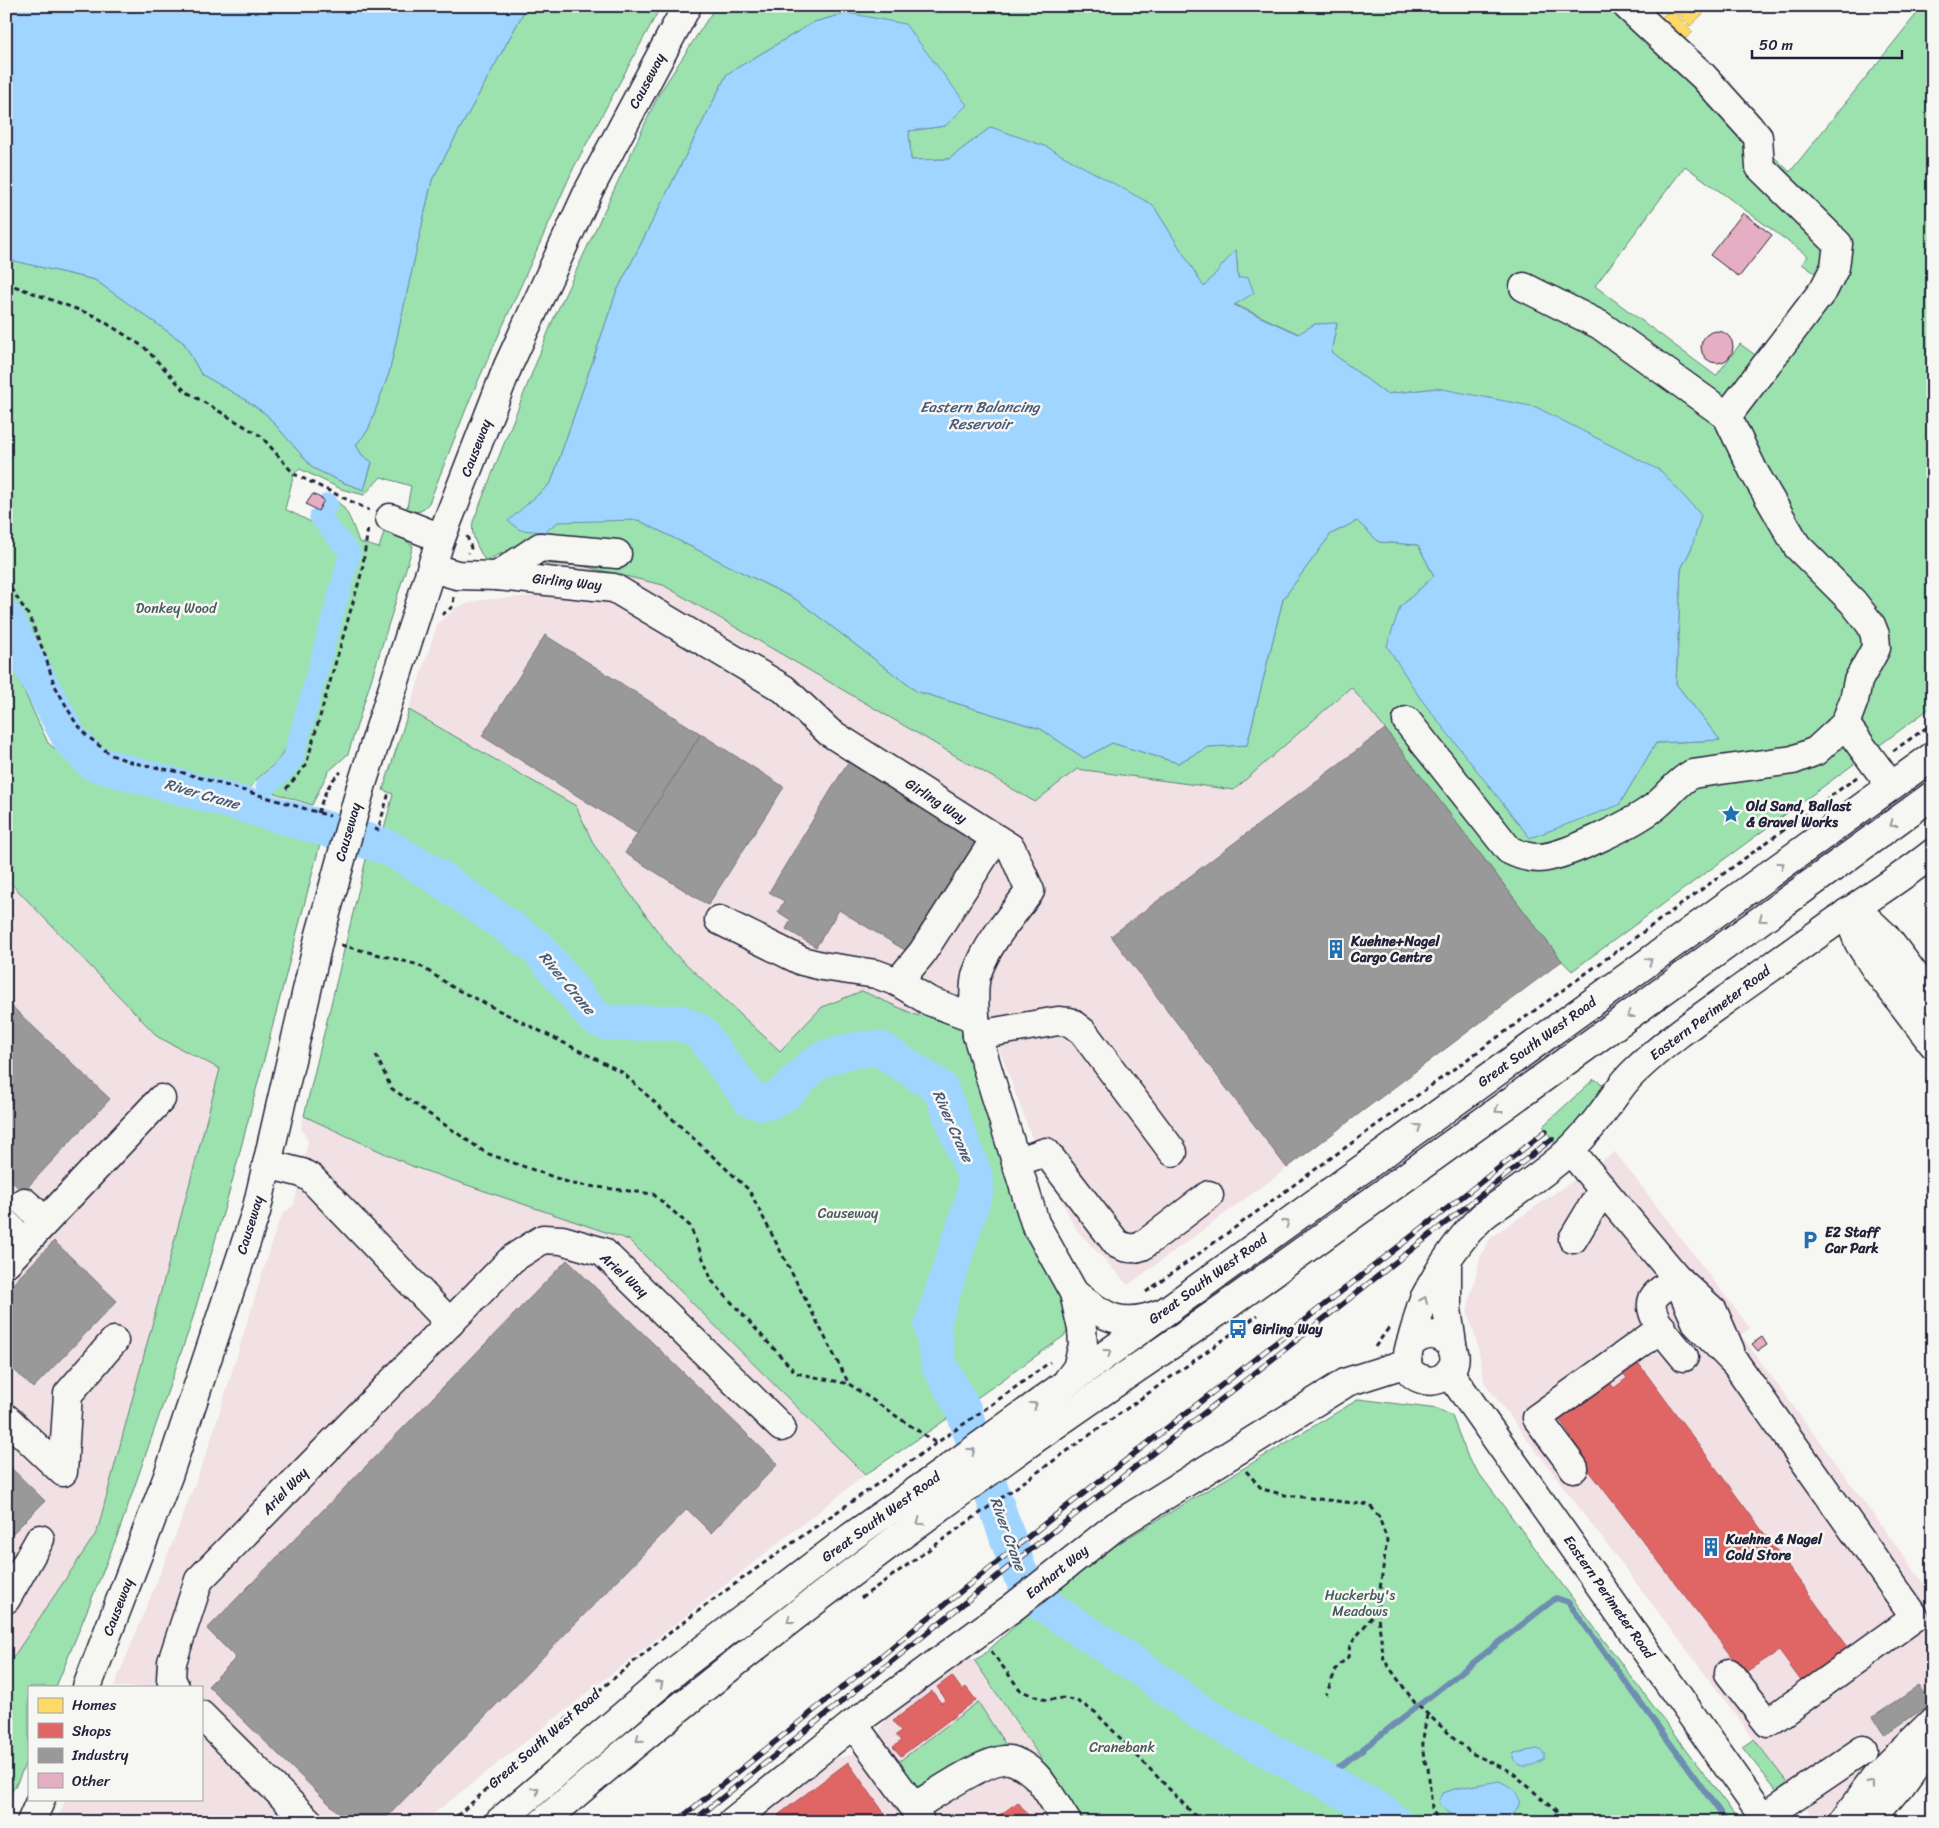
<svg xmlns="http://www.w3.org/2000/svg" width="1939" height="1828" font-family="Sriracha,sans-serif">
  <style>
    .built { fill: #f1e0e4 }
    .green { fill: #9ce2af; stroke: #5f8275; fill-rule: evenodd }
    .water { fill: #a0d5ff; stroke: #6e8db1 }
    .homes { fill: #ffd966; stroke: #bda259 }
    .shops { fill: #e06666; stroke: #a75259 }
    .industry { fill: #999; stroke: #75757d }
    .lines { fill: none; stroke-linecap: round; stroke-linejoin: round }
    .stream { stroke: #6e8db1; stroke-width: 6 }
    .canal { stroke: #a0d5ff; stroke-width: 21 }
    .river { stroke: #a0d5ff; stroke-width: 36 }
    .building { fill: #e6aec2; stroke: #22223b }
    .minor-casing { stroke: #22223b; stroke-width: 31 }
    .major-casing { stroke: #22223b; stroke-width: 31 }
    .highway-casing { stroke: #22223b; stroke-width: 31 }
    .path { stroke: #22223b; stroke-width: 3; stroke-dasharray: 5 4; stroke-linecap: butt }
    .minor { stroke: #f6f6f2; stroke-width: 28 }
    .major { stroke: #f6f6f2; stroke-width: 28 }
    .highway { stroke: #f6f6f2; stroke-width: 28 }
    .rail-casing { stroke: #22223b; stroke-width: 5.5 }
    .rail { stroke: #f6f6f2; stroke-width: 4; stroke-dasharray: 11; stroke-linecap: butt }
    .major-bridge-casing { stroke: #22223b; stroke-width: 31; stroke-linecap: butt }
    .major-bridge { stroke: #f6f6f2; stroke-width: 28 }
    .oneway { stroke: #9797a0 }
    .labels { text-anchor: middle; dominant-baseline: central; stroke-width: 5; stroke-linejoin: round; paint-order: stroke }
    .street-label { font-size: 14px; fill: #22223b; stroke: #f6f6f2 }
    .park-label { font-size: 14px; fill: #475c5e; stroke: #f6f6f2 }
    .poi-label { font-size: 14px; font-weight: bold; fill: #22223b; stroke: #f6f6f2; text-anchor: start }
    .water-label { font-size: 15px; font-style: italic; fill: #485876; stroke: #f6f6f2 }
  </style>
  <rect width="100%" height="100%" fill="#f6f6f2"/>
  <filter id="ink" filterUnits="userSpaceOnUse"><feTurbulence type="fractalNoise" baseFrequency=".02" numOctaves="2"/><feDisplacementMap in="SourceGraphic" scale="10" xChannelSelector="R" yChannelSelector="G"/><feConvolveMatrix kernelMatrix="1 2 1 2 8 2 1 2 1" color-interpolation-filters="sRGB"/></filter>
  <g filter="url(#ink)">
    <g class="built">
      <polygon points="532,563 582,566 663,585 1035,802 1076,769 1234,789 1351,687 1385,729 1562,961 1287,1168 1128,1285 1076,1229 1037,1152 993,1032 918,1016 862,991 822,1007 781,1052 673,952 594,845 576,806 409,710 438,623 457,607 481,600 534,596"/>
      <polygon points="6,878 158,1037 220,1069 97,1532 6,1668"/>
      <polygon points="304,1116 414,1167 629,1240 865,1475 423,1822 56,1822 66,1799 201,1799 201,1687 114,1687 176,1534 209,1446 277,1226 283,1214 294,1205 308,1141 301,1127"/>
      <polygon points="1615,1152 1750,1328 1741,1335 1933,1596 1933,1706 1819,1822 1817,1822 1796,1794 1484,1382 1478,1346 1467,1311 1480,1258 1491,1237"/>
      <polygon points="971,1657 1084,1822 758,1822 823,1768 837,1758 851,1755 881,1733 880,1729 884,1721 891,1715"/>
    </g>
    <g class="green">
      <polygon points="527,6 661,6 574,167 470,399 429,503 421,511 406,513 411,486 381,477 364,495 341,489 300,469 294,474 285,509 323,528 344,554 293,737 277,762 257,779 243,798 113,761 94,749 49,685 6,602 6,259 95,280 184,343 201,374 241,397 266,414 313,468 342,482 364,490 372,463 362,455 356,445 368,430 389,373 432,180"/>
      <path d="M716,6H1615L1790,172L1923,6H1933V706L1572,971L1562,961L1385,729L1351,687L1234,790L1077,769L1035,802L663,585L582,566L532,563L520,545L487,560L484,559C478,547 470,536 473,522L553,320L659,94ZM848,13L945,126L909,131L911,160L949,159L991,127L1153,205L1204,288L1236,250L1238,278L1234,304L1299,334L1315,324H1337L1331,352L1386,394L1437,388L1692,547L1681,569L1676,684L1720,740L1656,743L1619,805L1400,607L1434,576L1418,545L1379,542L1357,521L1331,534L1283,599L1247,745L1208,747L1178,763L1112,743L1084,758L1041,729L916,691L797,600L638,520L509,521L551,483L616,293L727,74L814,22ZM1685,166L1808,256L1802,264L1819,276L1758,357L1740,344L1716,376L1595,286Z"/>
      <path d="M335,500C348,507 354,529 359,542L379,548L386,526L413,546L348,754L328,772L312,805L271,792L298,762L354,553L325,516Z"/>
      <polygon points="6,652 48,743 83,772 320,844 232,1182 191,1324 118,1534 56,1687 29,1687 29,1755 17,1783 6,1801 6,1668 97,1532 220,1069 158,1037 6,878"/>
      <polygon points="409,710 576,806 594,845 673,952 780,1051 822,1007 862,991 918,1016 929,1001 975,1018 1079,1315 1064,1336 960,1410 865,1475 629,1240 414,1167 304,1116 368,851 378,853 393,794 383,790"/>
      <polygon points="1594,1079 1604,1085 1583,1115 1556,1145 1543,1126"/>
      <polygon points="1359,1399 1438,1409 1452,1416 1469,1460 1740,1822 1084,1822 974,1660 982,1656 1048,1596 1101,1554"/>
      <polygon points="978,1702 1007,1747 934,1787 906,1785 893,1766"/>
      <polygon points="1754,1739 1796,1794 1784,1800 1742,1747"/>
    </g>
    <g class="water">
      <polygon points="6,6 527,6 432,180 389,373 368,430 356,445 362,455 372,462 364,490 342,482 313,468 266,414 241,397 201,374 184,343 95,280 6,259"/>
      <polygon points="848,13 905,24 967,105 945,126 909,131 911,160 949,159 991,127 1047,147 1153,205 1204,287 1236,249 1238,278 1248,277 1254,293 1234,305 1298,334 1315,324 1337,323 1331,352 1386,394 1437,388 1536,407 1661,471 1701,515 1692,547 1681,569 1676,684 1720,740 1656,743 1619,805 1530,838 1420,698 1387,646 1400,607 1434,576 1418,545 1379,542 1357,521 1331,534 1283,599 1247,745 1208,747 1178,763 1112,743 1084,758 1041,729 916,691 797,600 638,520 558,522 545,532 520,530 508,521 551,483 616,293 727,74 814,22"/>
      <path d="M1538,1749L1544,1753V1759C1533,1766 1521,1771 1513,1758L1514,1753Z"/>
      <path d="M1499,1781C1522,1791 1528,1806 1504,1822C1482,1822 1450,1825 1439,1801L1442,1793C1460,1786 1480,1785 1499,1781Z"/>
    </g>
    <g class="homes">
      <polygon points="1705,6 1708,9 1690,26 1672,7"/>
      <polygon points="1671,9 1693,32 1685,39 1689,43 1681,51 1655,24"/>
    </g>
    <g class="shops">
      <polygon points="1639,1364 1851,1651 1804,1685 1779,1651 1744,1673 1568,1443 1572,1438 1559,1419 1609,1381 1614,1388 1627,1378 1623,1373"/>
      <polygon points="952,1676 962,1690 966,1687 976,1700 901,1756 893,1747 901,1741 896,1735 901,1731 893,1721 932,1691 941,1703 946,1700 937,1687"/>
      <polygon points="848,1762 887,1817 882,1822 783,1822 778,1815"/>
      <polygon points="1018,1802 1033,1822 990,1822"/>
    </g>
    <g class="industry">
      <polygon points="545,635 701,734 638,834 482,736"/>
      <polygon points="1385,729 1562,961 1287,1168 1111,936"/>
      <polygon points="701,734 784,787 708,905 625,853"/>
      <polygon points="848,762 982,842 913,955 839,910 816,947 786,929 791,920 778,912 784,901 769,892"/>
      <polygon points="6,1001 110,1099 23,1192 6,1176"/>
      <polygon points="54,1241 117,1301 33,1388 6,1362 6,1291"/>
      <polygon points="567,1260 778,1464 711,1533 687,1509 382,1822 348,1822 208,1686 236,1658 207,1629"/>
      <polygon points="6,1463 45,1501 6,1540"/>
      <polygon points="1919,1686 1931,1703 1885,1735 1873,1717"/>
    </g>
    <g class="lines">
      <polyline class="stream" points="1323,1780 1556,1598 1568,1602 1727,1822"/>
      <g class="canal">
        <polyline points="266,786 280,774 293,759 350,553 320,517 328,504"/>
        <polyline points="238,803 249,800"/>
      </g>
      <path class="river" d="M6,619L70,739L93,763L238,803L387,847L434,874L538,948L594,1017L608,1023H681L700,1032L750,1099C754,1100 760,1103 765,1102C785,1100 799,1077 814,1065C827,1054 866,1046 882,1050L940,1088L975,1176L976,1190L932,1325L939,1365L963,1409L1019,1571L1028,1588L1040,1602L1140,1668L1204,1715L1375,1808L1394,1822"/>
    </g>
    <g class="building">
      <polygon points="1743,213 1772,235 1739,277 1710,255"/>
      <circle cx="1717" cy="347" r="16"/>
      <polygon points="313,494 324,500 318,511 306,504"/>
      <polygon points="1762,1337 1767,1345 1758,1351 1752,1344"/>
    </g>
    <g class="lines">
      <g class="minor-casing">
        <g id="minor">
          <polyline points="1627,6 1703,76 1758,137 1760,167 1838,244 1835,267 1824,289 1727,416"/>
          <polyline points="1524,287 1600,325 1727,416 1753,470 1797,546 1853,602 1871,625 1875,635 1876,648 1858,681 1854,700 1845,724"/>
          <polyline points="390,518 441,538"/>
          <path d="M432,568L457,575L497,576L614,588L784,689L829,732L1011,848L1030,891C1011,917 988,942 977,973C972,987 975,1020 977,1035L1035,1223L1074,1293L1082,1329L1083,1345L1077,1368L1068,1380"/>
          <polyline points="497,576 540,547 617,554"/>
          <path d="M1407,721L1509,850C1519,855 1527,858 1539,858C1565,857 1637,822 1658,804C1671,793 1676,783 1692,774L1793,760L1816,751L1845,724L1891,786"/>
          <polyline points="1847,913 1859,943 1875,968 1933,1044"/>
          <polyline points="1847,913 1868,920 1885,936 1933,999"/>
          <polyline points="719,920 802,961 822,966 876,974 898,982 929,1001 975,1018"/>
          <polyline points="898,982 922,953 995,839"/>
          <polyline points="977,1035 1058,1021 1070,1022 1083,1032 1173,1152"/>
          <polyline points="1570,1150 1677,1278 1713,1311 1730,1350"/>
          <path d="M1016,1162L1046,1152L1117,1244C1126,1248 1132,1250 1142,1246L1209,1195"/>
          <polyline points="267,1164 302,1173 311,1178 450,1323"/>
          <polyline points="24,1202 45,1221"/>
          <polyline points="6,1224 25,1242"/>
          <polyline points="1573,1239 1603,1189"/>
          <polyline points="6,1263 161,1099"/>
          <polyline points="1447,1263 1447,1309 1453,1351"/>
          <polyline points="1677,1278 1697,1324 1736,1364 1915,1617 1768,1723 1729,1673"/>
          <path d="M1677,1278C1670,1284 1657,1291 1653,1299C1646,1316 1673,1343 1684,1357"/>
          <path d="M1074,1293C1105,1318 1122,1329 1162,1313"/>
          <path d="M1411,1344C1435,1320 1468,1349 1449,1372C1443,1379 1434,1382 1425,1380C1396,1373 1410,1347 1415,1329C1418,1319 1420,1308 1424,1299C1438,1272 1457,1241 1479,1220C1486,1212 1496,1207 1504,1201C1526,1185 1550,1169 1570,1150C1580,1140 1591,1128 1599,1117C1611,1102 1620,1085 1634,1072C1665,1042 1700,1018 1735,993C1772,967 1809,940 1846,914C1875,894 1905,875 1933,853"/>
          <polyline points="1449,1372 1767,1822"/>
          <polyline points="6,1418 63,1472 68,1394 114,1341"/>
          <polyline points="1574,1468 1537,1418 1662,1328"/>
          <polyline points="6,1599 40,1539"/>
          <polyline points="175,1687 171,1679 172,1662 199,1580 512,1259 543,1239 562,1240 603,1252 781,1427"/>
          <polyline points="201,1715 309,1822"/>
          <polyline points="853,1724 914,1807 920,1822"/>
          <path d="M914,1807C934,1795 989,1756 1010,1760C1019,1762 1027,1768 1034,1774C1045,1784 1058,1809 1067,1822"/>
          <polyline points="1764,1817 1863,1750"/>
          <polyline points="732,1822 853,1724 1012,1608 1116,1526 1347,1382 1407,1363"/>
          <polyline points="1842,1822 1876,1777 1933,1721"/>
          <polyline points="1870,1822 1901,1785 1933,1740"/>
        </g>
      </g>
      <g class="major-casing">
        <g id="major">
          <polyline points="361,787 441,538 508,366 589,190 687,6"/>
          <polyline points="87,1687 168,1476 256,1212 319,938 335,881"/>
          <polyline points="31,1822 41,1799"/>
        </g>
      </g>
      <g class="highway-casing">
        <g id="highway">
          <polyline points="499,1822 679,1668 851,1537 945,1471 1933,756"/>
          <path d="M543,1822C692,1693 848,1572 1008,1458C1079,1407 1151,1359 1222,1309C1460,1139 1696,967 1933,795"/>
        </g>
      </g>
      <g class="path">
        <polyline points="6,283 95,316 144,347 185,391 261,436 294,474 369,510"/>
        <polyline points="467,536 471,548 468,553"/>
        <polyline points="6,581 29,616 45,655 54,684 74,720 86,735 111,755 134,763 184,773 330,816"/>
        <polyline points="442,615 453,606 454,596"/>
        <polyline points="1893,751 1933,723"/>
        <polyline points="286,789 306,765 362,571 368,528"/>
        <path d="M318,813C323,798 328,782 341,772"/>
        <polyline points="374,829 378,830 388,796 383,794"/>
        <polyline points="341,945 419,965 454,988 622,1072 749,1190 849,1384 936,1443"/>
        <polyline points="376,1055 391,1088 486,1153 573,1184 653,1194 690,1226 712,1281 796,1373 849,1384"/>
        <polyline points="1146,1292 1857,777"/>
        <polyline points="1375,1347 1390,1326"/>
        <polyline points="1246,1471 1262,1489 1285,1495 1370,1505 1379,1517 1387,1540 1377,1610 1350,1645 1348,1657 1337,1667 1326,1695"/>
        <polyline points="861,1598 1258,1315"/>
        <polyline points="1377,1610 1384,1660 1415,1703 1471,1753 1512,1772 1568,1822"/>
        <polyline points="991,1651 1021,1691 1046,1700 1065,1698 1079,1702 1095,1712 1201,1822"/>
        <path d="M1427,1715C1424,1732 1419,1752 1428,1768L1432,1808L1438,1822"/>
        <path d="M450,1822C535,1747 618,1670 709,1603C821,1520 938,1445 1050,1362"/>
      </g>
      <use href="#minor" class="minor"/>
      <use href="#major" class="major"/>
      <use href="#highway" class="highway"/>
      <g class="rail-casing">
        <g id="rail">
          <polyline points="676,1822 1033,1533 1546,1131"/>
          <polyline points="692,1822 1040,1542 1552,1139"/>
        </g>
      </g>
      <use href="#rail" class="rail"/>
      <g class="major-bridge-casing">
        <polyline id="major-bridge" points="335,881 361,787"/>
      </g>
      <use href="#major-bridge" class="major-bridge"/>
    </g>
    <defs><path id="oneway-chevron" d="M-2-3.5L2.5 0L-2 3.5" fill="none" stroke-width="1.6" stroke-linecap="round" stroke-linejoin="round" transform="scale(1.25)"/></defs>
    <g class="oneway">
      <use href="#oneway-chevron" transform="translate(1893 824) rotate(144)"/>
      <use href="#oneway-chevron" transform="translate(1781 865) rotate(-36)"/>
      <use href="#oneway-chevron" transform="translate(1762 919) rotate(144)"/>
      <use href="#oneway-chevron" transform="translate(1649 961) rotate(-36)"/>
      <use href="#oneway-chevron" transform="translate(1630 1015) rotate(144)"/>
      <use href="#oneway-chevron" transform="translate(1498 1110) rotate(144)"/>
      <use href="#oneway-chevron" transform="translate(1418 1127) rotate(-36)"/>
      <use href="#oneway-chevron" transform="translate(1286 1223) rotate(-36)"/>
      <use href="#oneway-chevron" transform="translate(1424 1300) rotate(-66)"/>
      <use href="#oneway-chevron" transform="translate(1108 1352) rotate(-36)"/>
      <use href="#oneway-chevron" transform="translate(1034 1405) rotate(-36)"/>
      <use href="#oneway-chevron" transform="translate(972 1451) rotate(-36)"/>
      <use href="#oneway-chevron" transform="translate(920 1522) rotate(144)"/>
      <use href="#oneway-chevron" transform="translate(790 1620) rotate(143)"/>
      <use href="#oneway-chevron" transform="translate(660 1684) rotate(-40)"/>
      <use href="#oneway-chevron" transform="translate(639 1739) rotate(141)"/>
      <use href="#oneway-chevron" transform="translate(1871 1783) rotate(-52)"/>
      <use href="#oneway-chevron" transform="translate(536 1790) rotate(-41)"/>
    </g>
  </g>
  <defs>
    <g id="sight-bare" transform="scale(1.5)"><path d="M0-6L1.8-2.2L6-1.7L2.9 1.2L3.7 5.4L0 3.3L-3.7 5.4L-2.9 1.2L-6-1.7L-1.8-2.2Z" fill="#1f6fb2" stroke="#f6f6f2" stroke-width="2.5" paint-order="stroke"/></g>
    <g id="building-bare" transform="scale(1.5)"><path d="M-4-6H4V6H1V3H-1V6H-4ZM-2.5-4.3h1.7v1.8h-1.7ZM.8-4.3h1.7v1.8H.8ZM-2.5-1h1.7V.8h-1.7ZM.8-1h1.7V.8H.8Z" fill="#1f6fb2" stroke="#f6f6f2" stroke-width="2.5" paint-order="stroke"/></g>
    <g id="parking-bare" transform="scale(1.5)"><path d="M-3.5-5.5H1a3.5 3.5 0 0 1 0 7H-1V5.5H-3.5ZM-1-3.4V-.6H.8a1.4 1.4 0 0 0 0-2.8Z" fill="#1f6fb2" stroke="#f6f6f2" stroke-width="2.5" paint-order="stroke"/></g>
    <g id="bus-bare" transform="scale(1.5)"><path d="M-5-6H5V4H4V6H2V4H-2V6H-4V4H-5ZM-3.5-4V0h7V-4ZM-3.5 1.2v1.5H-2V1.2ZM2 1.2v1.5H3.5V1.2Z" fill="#1f6fb2" stroke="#f6f6f2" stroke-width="2.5" paint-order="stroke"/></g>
  </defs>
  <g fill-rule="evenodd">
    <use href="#sight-bare" x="1731" y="814"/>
    <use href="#building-bare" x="1336" y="949"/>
    <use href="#parking-bare" x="1810" y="1240"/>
    <use href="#bus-bare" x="1238" y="1329"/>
    <use href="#building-bare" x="1711" y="1547"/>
  </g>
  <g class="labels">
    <g class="street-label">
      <text transform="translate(647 81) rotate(-62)">Causeway</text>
      <text transform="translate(476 448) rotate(-69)">Causeway</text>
      <text transform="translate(567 582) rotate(6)">Girling Way</text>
      <text transform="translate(936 801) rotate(33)">Girling Way</text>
      <text transform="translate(348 832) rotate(-74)">Causeway</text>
      <text transform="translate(1710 1013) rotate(-37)">Eastern Perimeter Road</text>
      <text transform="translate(1537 1042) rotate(-36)">Great South West Road</text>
      <text transform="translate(250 1225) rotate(-73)">Causeway</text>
      <text transform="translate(624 1275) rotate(42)">Ariel Way</text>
      <text transform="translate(1208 1279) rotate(-36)">Great South West Road</text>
      <text transform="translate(285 1491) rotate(-46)">Ariel Way</text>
      <text transform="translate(881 1517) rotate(-36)">Great South West Road</text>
      <text transform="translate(1057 1572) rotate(-39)">Earhart Way</text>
      <text transform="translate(1609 1597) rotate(55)">Eastern Perimeter Road</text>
      <text transform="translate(118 1607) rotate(-69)">Causeway</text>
      <text transform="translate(544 1739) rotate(-41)">Great South West Road</text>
    </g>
    <g class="park-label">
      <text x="176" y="608">Donkey Wood</text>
      <text x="848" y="1213">Causeway</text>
      <text x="1360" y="1595">Huckerby's<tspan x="1360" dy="16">Meadows</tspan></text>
      <text x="1122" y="1747">Cranebank</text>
    </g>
    <g class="poi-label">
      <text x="1746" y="806">Old Sand, Ballast<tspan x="1746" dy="16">&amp; Gravel Works</tspan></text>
      <text x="1351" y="941">Kuehne+Nagel<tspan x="1351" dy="16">Cargo Centre</tspan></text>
      <text x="1825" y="1232">E2 Staff<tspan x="1825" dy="16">Car Park</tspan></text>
      <text x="1253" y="1329">Girling Way</text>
      <text x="1726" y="1539">Kuehne &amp; Nagel<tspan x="1726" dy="16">Cold Store</tspan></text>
    </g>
    <g class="water-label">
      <text x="980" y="407">Eastern Balancing<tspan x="980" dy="17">Reservoir</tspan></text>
      <text transform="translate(202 794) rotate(16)">River Crane</text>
      <text transform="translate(567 983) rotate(50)">River Crane</text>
      <text transform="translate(953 1126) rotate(66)">River Crane</text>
      <text transform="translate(1008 1534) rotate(70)">River Crane</text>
    </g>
  </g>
  <rect width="1939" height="1828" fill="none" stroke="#f6f6f2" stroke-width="25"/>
  <rect x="12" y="12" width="1914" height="1803" fill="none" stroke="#22223b" stroke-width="2" filter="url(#ink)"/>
  <rect x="28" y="1686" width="175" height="115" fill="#f6f6f2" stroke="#a1a1a9"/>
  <rect x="38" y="1698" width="25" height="15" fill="#ffd966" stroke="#a1a1a9"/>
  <text x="72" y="1710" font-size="15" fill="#22223b">Homes</text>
  <rect x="38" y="1723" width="25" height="15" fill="#e06666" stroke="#a1a1a9"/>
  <text x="72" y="1736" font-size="15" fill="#22223b">Shops</text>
  <rect x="38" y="1748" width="25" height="15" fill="#999999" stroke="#a1a1a9"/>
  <text x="72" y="1760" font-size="15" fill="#22223b">Industry</text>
  <rect x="38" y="1773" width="25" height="15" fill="#e6aec2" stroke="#a1a1a9"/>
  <text x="72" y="1786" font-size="15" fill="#22223b">Other</text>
  <path d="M1752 50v8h150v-8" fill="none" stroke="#22223b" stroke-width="2.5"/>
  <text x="1759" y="50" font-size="15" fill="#22223b" stroke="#f6f6f2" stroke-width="4" paint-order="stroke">50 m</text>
</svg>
